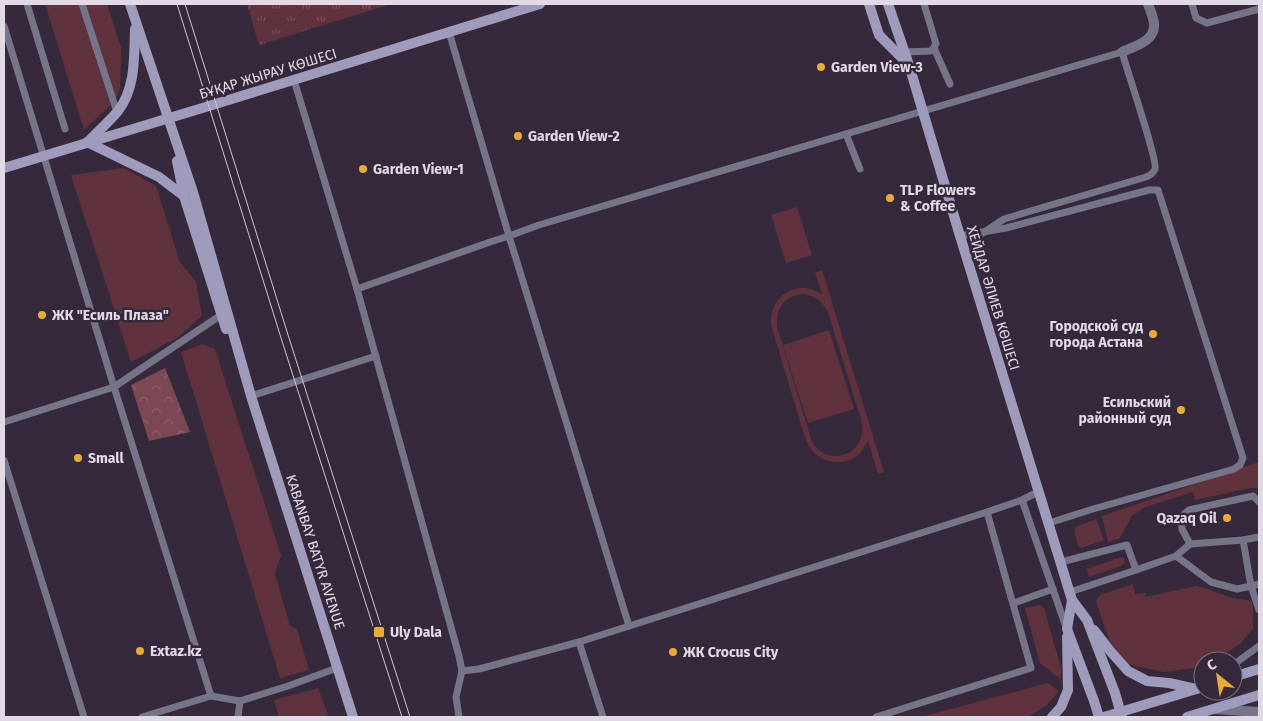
<svg xmlns="http://www.w3.org/2000/svg" width="1263" height="721" font-family="'Fira Sans',sans-serif">
  <style>
    .grass { fill: #60323d; fill-rule: evenodd }
    .forest { fill: url(#forest-crowns) }
    .park { fill: url(#park-tufts) }
    .lines { fill: none; stroke-linecap: round; stroke-linejoin: round }
    .lane { stroke: #767489; stroke-width: 7 }
    .street { stroke: #767489; stroke-width: 10 }
    .secondary { stroke: #9e9bbc; stroke-width: 10 }
    .tram { stroke: #cec6d2; stroke-width: 1 }
    .poi-dot { fill: #e7ac37; stroke: #36293c; stroke-width: 2 }
    .labels { text-anchor: middle; dominant-baseline: central; stroke-width: 5; stroke-linejoin: round; paint-order: stroke }
    .poi-label { font-size: 14px; font-weight: bold; fill: #e1d9e5; stroke: #36293c; text-anchor: start }
    .street-label { font-size: 14px; fill: #e1d9e5; stroke: #36293c }
  </style>
  <defs>
    <pattern id="forest-crowns" width="20" height="18" patternUnits="userSpaceOnUse" patternTransform="scale(1.25)"><rect width="20" height="18" fill="#7b4854"/><path d="M2 6a3 3 0 1 1 6 0M12 15a3 3 0 1 1 6 0" fill="none" stroke="#8d626c"/></pattern>
    <pattern id="park-tufts" width="24" height="20" patternUnits="userSpaceOnUse" patternTransform="scale(1.25)"><rect width="24" height="20" fill="#60323d"/><path d="M3 7l-1-3M5 7V3M7 7l1-3M15 17l-1-3M17 17v-4M19 17l1-3" fill="none" stroke="#764f59"/></pattern>
  </defs>
  <rect width="100%" height="100%" fill="#36293c"/>
  <g class="grass">
    <polygon points="45,4 107,4 121,47 120,89 114,102 84,130"/>
    <polygon points="124,168 156,186 180,262 196,282 202,316 177,338 131,362 71,175"/>
    <polygon points="797,207 812,255 786,263 771,215"/>
    <path d="M822,270L884,472L878,474L868,441C865,445 863,450 859,454C842,470 815,461 806,441L771,325C769,303 787,283 811,289C814,290 818,292 822,294L815,273ZM803,294C815,296 822,301 828,312L862,423C867,454 829,469 812,442L777,327C776,308 784,296 803,294Z"/>
    <polygon points="829,330 854,409 808,423 783,345"/>
    <polygon points="202,344 215,349 281,555 275,574 290,626 297,629 309,670 280,678 181,352"/>
    <polygon points="1259,462 1259,488 1250,488 1195,500 1193,492 1145,507 1132,516 1119,539 1108,542 1102,516"/>
    <polygon points="1096,519 1104,540 1082,548 1078,546 1074,530 1078,526"/>
    <polygon points="1121,557 1124,558 1125,562 1121,566 1089,577 1087,569"/>
    <polygon points="1133,584 1135,594 1146,593 1145,597 1196,586 1207,589 1233,598 1252,601 1253,609 1253,628 1240,644 1213,661 1203,661 1203,667 1163,672 1132,665 1124,662 1109,640 1096,601 1100,595"/>
    <polygon points="1040,605 1044,608 1061,668 1061,679 1040,663 1025,608"/>
    <polygon points="1048,683 1059,691 1047,705 1028,717 921,717"/>
    <polygon points="318,688 329,717 279,717 274,700"/>
  </g>
  <polygon class="forest" points="165,368 190,432 149,441 131,385"/>
  <polygon class="park" points="247,4 391,4 259,45"/>
  <g class="lines">
    <g class="lane">
      <polyline points="27,4 65,129"/>
      <polyline points="82,4 116,109"/>
      <polyline points="1192,4 1196,18 1207,23 1259,9"/>
      <polyline points="4,26 114,387 211,696 142,717"/>
      <path d="M449,32L509,236L539,225L1122,52C1126,67 1158,161 1155,169C1154,173 1150,175 1146,177L1004,219L983,233"/>
      <polyline points="934,48 950,84"/>
      <polyline points="904,52 931,51 936,44 924,4"/>
      <polyline points="294,80 357,289"/>
      <polyline points="846,134 860,169"/>
      <polyline points="960,236 1006,228 1149,190 1158,190 1243,458 1240,465 1234,469 1093,509 1049,523"/>
      <polyline points="251,396 376,356"/>
      <polyline points="4,422 114,387 221,315"/>
      <polyline points="4,460 84,717"/>
      <polyline points="1022,500 1066,627"/>
      <polyline points="1243,540 1259,537"/>
      <polyline points="1190,544 1182,529 1181,517 1189,510 1253,496 1259,502"/>
      <polyline points="1061,562 1127,545 1136,570 1070,592"/>
      <polyline points="1136,570 1176,556 1211,582 1237,589 1251,586 1243,540 1190,544 1176,556"/>
      <polyline points="1259,584 1251,586 1259,610"/>
      <polyline points="1014,603 1053,589"/>
      <polyline points="579,642 479,669 462,671 459,656 357,289 490,242 509,236 629,626"/>
      <polyline points="1233,665 1259,646"/>
      <polyline points="211,696 240,701 288,686 337,668"/>
      <polyline points="238,717 240,701"/>
      <polyline points="459,717 456,697 462,671"/>
      <polyline points="603,717 579,642 987,512 1022,500 1038,492"/>
      <polyline points="876,717 1031,668 987,512"/>
    </g>
    <g class="street">
      <path d="M1122,52C1135,46 1156,41 1154,23C1153,16 1150,10 1148,4"/>
      <polyline points="1214,709 1259,712"/>
    </g>
    <g class="secondary">
      <polyline points="130,4 193,192 251,396 353,717"/>
      <polyline points="869,4 879,35 906,62"/>
      <polyline points="888,4 909,65 960,236 1072,600 1087,620 1115,693 1122,717"/>
      <polyline points="87,142 159,177 184,196"/>
      <path d="M88,142C98,131 109,122 118,111C136,88 134,56 135,29"/>
      <polyline points="177,161 184,196 226,329"/>
      <polyline points="4,168 209,106 540,4"/>
      <polyline points="1072,600 1067,629 1094,701 1099,717"/>
      <polyline points="1094,630 1111,652 1128,671 1147,681 1169,683 1196,689"/>
      <polyline points="1233,677 1259,669"/>
      <polyline points="1052,717 1061,707 1068,690 1067,637"/>
      <polyline points="1104,717 1203,687"/>
      <polyline points="1187,717 1259,695"/>
    </g>
    <g class="tram">
      <polyline points="177,4 282,341 402,717"/>
      <polyline points="185,4 289,338 410,717"/>
    </g>
  </g>
  <g class="poi-dot">
    <circle cx="821" cy="67" r="5"/>
    <circle cx="518" cy="136" r="5"/>
    <circle cx="363" cy="169" r="5"/>
    <circle cx="890" cy="198" r="5"/>
    <circle cx="42" cy="315" r="5"/>
    <circle cx="1153" cy="334" r="5"/>
    <circle cx="1181" cy="410" r="5"/>
    <circle cx="78" cy="458" r="5"/>
    <circle cx="1227" cy="518" r="5"/>
    <rect x="373" y="626" width="12" height="12" rx="2.5"/>
    <circle cx="140" cy="651" r="5"/>
    <circle cx="673" cy="652" r="5"/>
  </g>
  <g class="labels">
    <g class="poi-label">
      <text x="831" y="67">Garden View-3</text>
      <text x="528" y="136">Garden View-2</text>
      <text x="373" y="169">Garden View-1</text>
      <text x="900" y="190">TLP Flowers<tspan x="900" dy="16">&amp; Coffee</tspan></text>
      <text x="52" y="315">ЖК "Есиль Плаза"</text>
      <text x="1143" y="326" text-anchor="end">Городской суд<tspan x="1143" dy="16">города Астана</tspan></text>
      <text x="1171" y="402" text-anchor="end">Есильский<tspan x="1171" dy="16">районный суд</tspan></text>
      <text x="88" y="458">Small</text>
      <text x="1217" y="518" text-anchor="end">Qazaq Oil</text>
      <text x="390" y="632">Uly Dala</text>
      <text x="150" y="651">Extaz.kz</text>
      <text x="683" y="652">ЖК Crocus City</text>
    </g>
    <g class="street-label">
      <text transform="translate(268 74) rotate(-17)">БҰҚАР ЖЫРАУ КӨШЕСІ</text>
      <text transform="translate(993 298) rotate(73)">ХЕЙДАР ӘЛИЕВ КӨШЕСІ</text>
      <text transform="translate(315 552) rotate(72)">KABANBAY BATYR AVENUE</text>
    </g>
  </g>
  <rect width="1263" height="721" fill="none" stroke="#e1d9e5" stroke-width="10"/>
  <g transform="translate(1218 676) rotate(330)"><circle r="24" fill="#36293c" stroke="#7a6f80"/>
  <path d="M0-4L9 19L0 12L-9 19Z" fill="#e7ac37"/>
  <text y="-8" font-size="14" font-weight="bold" text-anchor="middle" fill="#e1d9e5">С</text>
  </g>
</svg>
